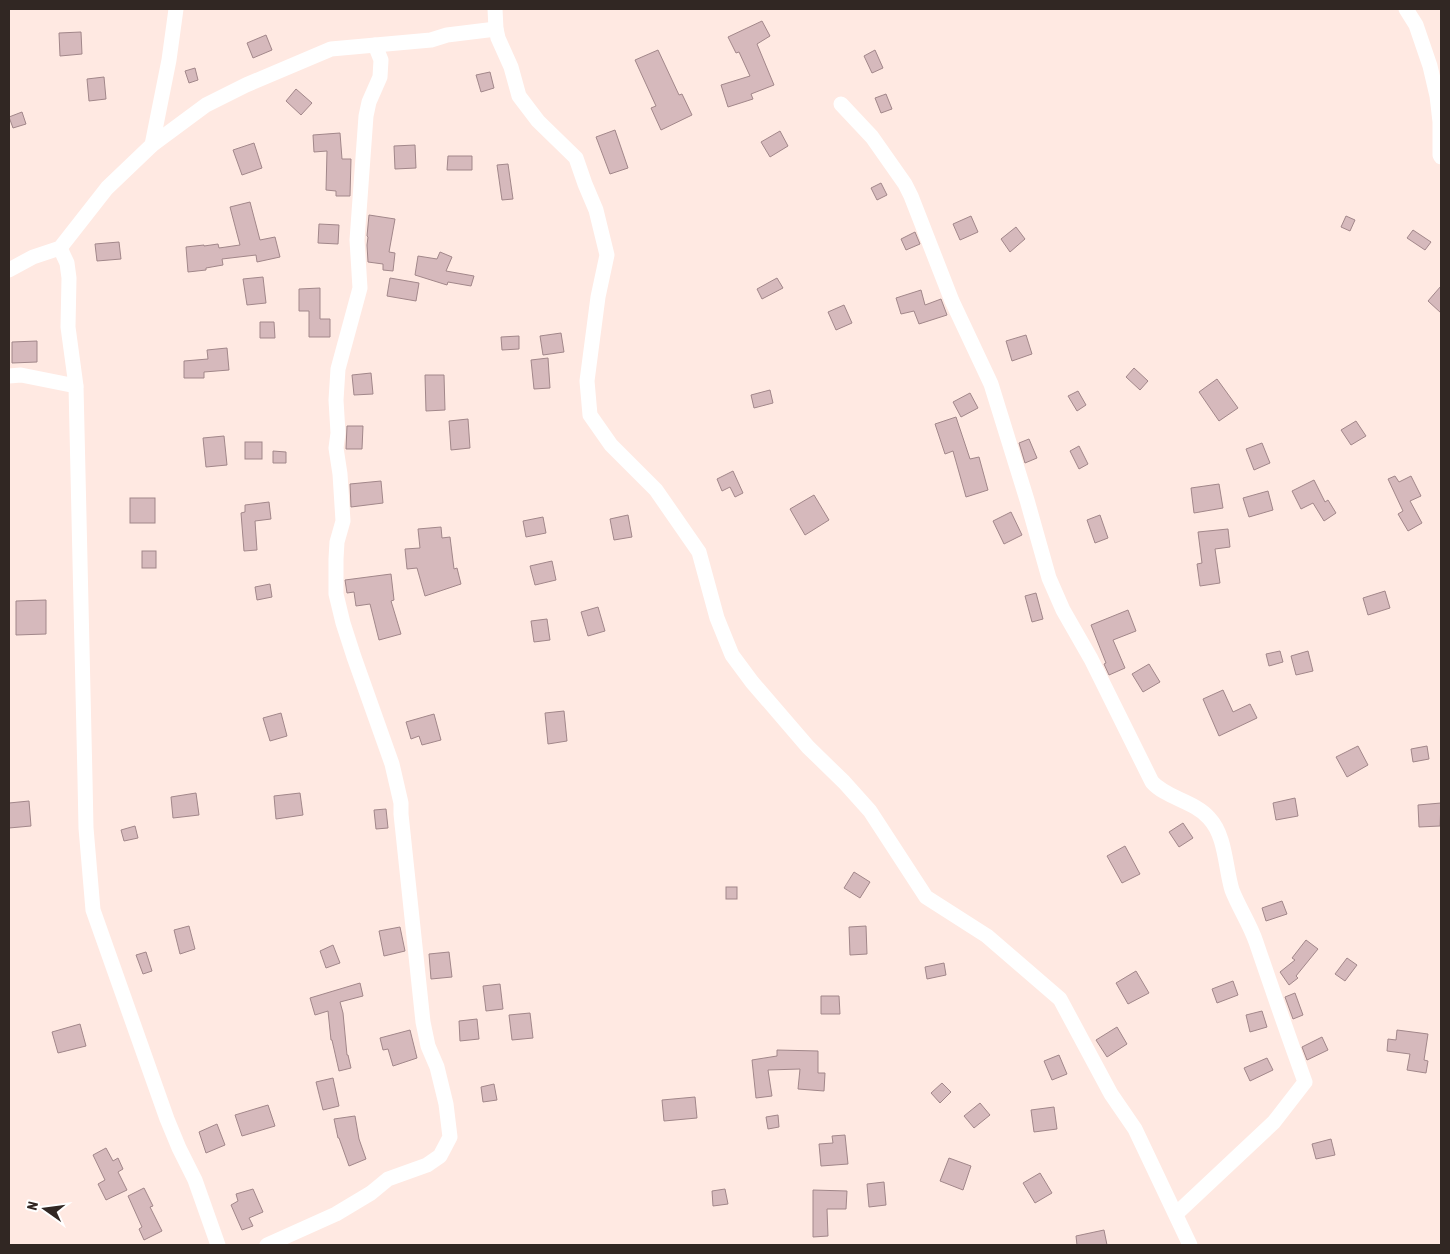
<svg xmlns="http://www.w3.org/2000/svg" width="1450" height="1254" font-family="'Asap Condensed',sans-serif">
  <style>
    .building { fill: #d6b9bc; stroke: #a2878a }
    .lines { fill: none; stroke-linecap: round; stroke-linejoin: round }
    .minor { stroke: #fff; stroke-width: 15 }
  </style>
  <rect width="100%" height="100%" fill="#ffe9e2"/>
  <g class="building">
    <polygon points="762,21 770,36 757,44 774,85 751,94 753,99 728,107 721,85 750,76 739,52 736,53 728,37"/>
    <polygon points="81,32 82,54 60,56 59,33"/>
    <polygon points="266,35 272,50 253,58 247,43"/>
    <polygon points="658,50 679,95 682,94 692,115 661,130 651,108 656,106 635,60"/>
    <polygon points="875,50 883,68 872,73 864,56"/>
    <polygon points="195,68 198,80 189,83 185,71"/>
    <polygon points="490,72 494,88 481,92 476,75"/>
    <polygon points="104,77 106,99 89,101 87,79"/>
    <polygon points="296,89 312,103 301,115 286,101"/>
    <polygon points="886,94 892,109 881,113 875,98"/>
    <polygon points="22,112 26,124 13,128 9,117"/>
    <polygon points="615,130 628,168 610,174 596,137"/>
    <polygon points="780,131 788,146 770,157 761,142"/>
    <polygon points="340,133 342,159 351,159 350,196 336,196 336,191 326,190 327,151 314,152 313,135"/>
    <polygon points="254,143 262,168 242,175 233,150"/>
    <polygon points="415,145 416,168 395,169 394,146"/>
    <polygon points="448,156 472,156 472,170 447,170"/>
    <polygon points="508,164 513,199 502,200 497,165"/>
    <polygon points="881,183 887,195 877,200 871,188"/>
    <polygon points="250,202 260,240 275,237 280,257 257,262 256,255 222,259 223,265 206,268 206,270 188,272 186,247 204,245 204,246 218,244 219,248 240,245 230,207"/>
    <polygon points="369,215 395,219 389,252 395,253 393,271 383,270 383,264 368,262 367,245 368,237 367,236"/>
    <polygon points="971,216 978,232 960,240 953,224"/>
    <polygon points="1346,216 1355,220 1350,231 1341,227"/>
    <polygon points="319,224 339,225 338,244 318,243"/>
    <polygon points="1016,227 1025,239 1010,252 1001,239"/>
    <polygon points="1413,230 1431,242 1425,250 1407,238"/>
    <polygon points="915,232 920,244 906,250 901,239"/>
    <polygon points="119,242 121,259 97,261 95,244"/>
    <polygon points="440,252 452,257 446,271 474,276 471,286 448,282 447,285 415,275 418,256 437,259"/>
    <polygon points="263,277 266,303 247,305 243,279"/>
    <polygon points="390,278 419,283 416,301 387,296"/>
    <polygon points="777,278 783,288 762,299 757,289"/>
    <polygon points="1441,286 1441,313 1428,301"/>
    <polygon points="320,288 320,319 330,319 330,337 309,337 309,311 299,311 299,289"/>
    <polygon points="921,290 925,305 941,299 947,315 919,324 914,311 901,314 896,298"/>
    <polygon points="844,305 852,323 836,330 828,312"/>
    <polygon points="260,322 274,322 275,338 260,338"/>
    <polygon points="561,333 564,352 543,355 540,336"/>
    <polygon points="1026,335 1032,354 1012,361 1006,341"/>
    <polygon points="519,336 519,349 502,350 501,337"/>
    <polygon points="37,341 37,362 12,363 12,342"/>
    <polygon points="227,348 229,370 204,372 204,378 184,378 184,361 208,359 207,350"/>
    <polygon points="548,358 550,388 534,389 531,360"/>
    <polygon points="1134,368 1148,381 1140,390 1126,377"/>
    <polygon points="371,373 373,394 354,395 352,375"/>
    <polygon points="425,375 444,375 445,410 426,411"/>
    <polygon points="1217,379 1238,408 1219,421 1199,392"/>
    <polygon points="770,390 773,403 754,408 751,395"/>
    <polygon points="1078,391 1086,405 1077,411 1068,396"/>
    <polygon points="970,393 978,408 961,417 953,402"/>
    <polygon points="956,417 970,459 979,457 988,490 966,497 953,451 945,454 935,424"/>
    <polygon points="468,419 470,448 451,450 449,421"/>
    <polygon points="1356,421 1366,436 1351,445 1341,430"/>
    <polygon points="347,426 363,426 362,449 346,449"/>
    <polygon points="224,436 227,465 206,467 203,438"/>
    <polygon points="1029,439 1037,458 1025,463 1019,443"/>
    <rect x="245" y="442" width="17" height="17"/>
    <polygon points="1262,443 1270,463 1254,470 1246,449"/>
    <polygon points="1079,446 1088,464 1079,469 1070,451"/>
    <polygon points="273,451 286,452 286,463 273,463"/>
    <polygon points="733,471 743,493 735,497 730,487 722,491 717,479"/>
    <polygon points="1395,476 1399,482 1411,476 1421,496 1410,501 1422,523 1408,531 1398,514 1403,511 1388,479"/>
    <polygon points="1314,480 1325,502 1328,500 1336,513 1324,521 1313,503 1301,509 1292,491"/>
    <polygon points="381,481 383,503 351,507 350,484"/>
    <polygon points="1219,484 1223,508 1194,513 1191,488"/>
    <polygon points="1268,491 1273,510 1249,517 1243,498"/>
    <polygon points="814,495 829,520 805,535 790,509"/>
    <rect x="130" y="498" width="25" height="25"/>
    <polygon points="269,502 271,519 255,521 257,550 244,551 241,513 245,512 245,505"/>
    <polygon points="1011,512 1022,535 1004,544 993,521"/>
    <polygon points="628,515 632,537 614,540 610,519"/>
    <polygon points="1100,515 1108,538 1095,543 1087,520"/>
    <polygon points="543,517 546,533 526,537 523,521"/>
    <polygon points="441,527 442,538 450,537 454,569 457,568 461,584 425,596 417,568 407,569 405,549 420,548 418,529"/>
    <polygon points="1228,529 1230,547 1215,549 1220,583 1200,586 1197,564 1202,563 1198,532"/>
    <rect x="142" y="551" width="14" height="17"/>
    <polygon points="552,561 556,580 535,585 530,566"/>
    <polygon points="391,574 394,600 391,601 401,634 379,640 370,604 356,606 354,592 347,593 345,580"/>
    <polygon points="270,584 272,597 257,600 255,587"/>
    <polygon points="1385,591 1390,608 1368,615 1363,598"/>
    <polygon points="1036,593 1043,619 1032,622 1025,596"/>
    <polygon points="46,600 46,634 16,635 16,601"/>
    <polygon points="598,607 605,631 588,636 581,612"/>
    <polygon points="1128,610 1136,631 1113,640 1125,668 1109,675 1104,664 1106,663 1091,625"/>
    <polygon points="547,619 550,640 534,642 531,621"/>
    <polygon points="1280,651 1283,662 1269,666 1266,654"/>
    <polygon points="1308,651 1313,671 1296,675 1291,656"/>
    <polygon points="1149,664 1160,682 1143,692 1132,674"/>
    <polygon points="1223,690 1233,712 1250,704 1257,718 1219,736 1203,699"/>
    <polygon points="564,711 567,741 548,744 545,713"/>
    <polygon points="281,713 287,736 270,741 263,718"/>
    <polygon points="434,714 441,740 422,745 419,736 411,739 406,722"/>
    <polygon points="1358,746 1368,765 1347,777 1336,757"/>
    <polygon points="1427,746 1429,759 1413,762 1411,749"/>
    <polygon points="196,793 199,815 173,818 171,797"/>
    <polygon points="300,793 303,815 276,819 274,796"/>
    <polygon points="1295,798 1298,816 1276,820 1273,803"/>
    <polygon points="29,801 31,826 9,828 9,803"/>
    <polygon points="1441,803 1440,826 1419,827 1418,805"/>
    <polygon points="386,809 388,828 376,829 374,810"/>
    <polygon points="1183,823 1193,838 1179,847 1169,832"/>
    <polygon points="135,826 138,838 124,841 121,830"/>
    <polygon points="1125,846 1140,874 1122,883 1107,856"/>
    <polygon points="854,872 870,882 860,898 844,888"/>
    <rect x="726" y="887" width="11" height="12"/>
    <polygon points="1282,901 1287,914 1266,921 1262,908"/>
    <polygon points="189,926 195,949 180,954 174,930"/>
    <polygon points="866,926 867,954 850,955 849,927"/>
    <polygon points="400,927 405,951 384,956 379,931"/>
    <polygon points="1306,940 1318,949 1296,976 1298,978 1289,985 1280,972 1295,960 1292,958"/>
    <polygon points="333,945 340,963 326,968 320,951"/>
    <polygon points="146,952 152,971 143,974 136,955"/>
    <polygon points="449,952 452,977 431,979 429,954"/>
    <polygon points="1347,958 1357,965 1345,981 1335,974"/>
    <polygon points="944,963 946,975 927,979 925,967"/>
    <polygon points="1136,971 1149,993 1128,1004 1116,983"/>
    <polygon points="1233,981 1238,995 1217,1003 1212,989"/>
    <polygon points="360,983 363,996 340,1002 343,1013 347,1055 348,1055 351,1068 339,1071 332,1040 331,1040 328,1011 315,1015 310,998"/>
    <polygon points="500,984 503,1009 486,1011 483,986"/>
    <polygon points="1295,993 1303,1015 1293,1019 1285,997"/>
    <polygon points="821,996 839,996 840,1014 821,1014"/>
    <polygon points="1262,1011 1267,1027 1250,1032 1246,1015"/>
    <polygon points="530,1013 533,1038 512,1040 509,1015"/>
    <polygon points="477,1019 479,1039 460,1041 459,1021"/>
    <polygon points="80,1024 86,1046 58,1053 52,1032"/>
    <polygon points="1117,1027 1127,1044 1107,1057 1096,1040"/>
    <polygon points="410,1030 417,1058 393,1066 388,1049 383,1050 380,1038"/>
    <polygon points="1397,1030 1428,1034 1424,1060 1428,1061 1426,1073 1407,1070 1410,1054 1387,1051 1388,1039 1396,1040"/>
    <polygon points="1322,1037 1328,1050 1307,1060 1302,1047"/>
    <polygon points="777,1050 818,1051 818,1073 825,1073 824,1091 798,1089 800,1069 768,1070 772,1096 756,1098 752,1060 777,1056"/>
    <polygon points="1059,1055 1067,1074 1052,1080 1044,1061"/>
    <polygon points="1267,1058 1273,1070 1250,1081 1244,1068"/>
    <polygon points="333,1078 339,1106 323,1110 316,1082"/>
    <polygon points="942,1083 951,1092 940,1103 931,1093"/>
    <polygon points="494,1084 497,1100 483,1102 481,1087"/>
    <polygon points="695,1097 697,1118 664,1121 662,1100"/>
    <polygon points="980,1103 990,1115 974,1128 964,1116"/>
    <polygon points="268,1105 275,1126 242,1136 235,1115"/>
    <polygon points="1054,1107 1057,1129 1034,1132 1031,1110"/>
    <polygon points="778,1115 779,1127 768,1129 766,1117"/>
    <polygon points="355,1116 359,1139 366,1159 349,1166 339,1138 338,1138 334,1119"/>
    <polygon points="217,1124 225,1145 206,1153 199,1132"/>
    <polygon points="845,1135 848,1164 821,1166 819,1144 833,1143 832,1136"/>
    <polygon points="1331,1139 1335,1155 1316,1159 1312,1144"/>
    <polygon points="106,1148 113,1161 118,1158 123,1169 118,1172 127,1190 106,1200 98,1184 105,1180 93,1155"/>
    <polygon points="949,1158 971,1166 963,1190 940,1181"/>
    <polygon points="1040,1173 1052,1193 1035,1203 1023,1183"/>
    <polygon points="884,1182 886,1205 869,1207 867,1184"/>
    <polygon points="144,1188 153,1206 150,1207 162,1231 144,1240 139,1229 142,1227 128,1196"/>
    <polygon points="253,1189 263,1212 249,1218 253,1226 242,1230 231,1205 238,1201 236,1194"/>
    <polygon points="725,1189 728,1204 713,1206 712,1191"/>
    <polygon points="813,1190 847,1191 846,1209 827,1209 828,1236 813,1237"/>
    <polygon points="1104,1230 1107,1245 1077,1245 1076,1236"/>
  </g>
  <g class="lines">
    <g class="minor">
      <polyline points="495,9 496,29 498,38 511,67 519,96 538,121 576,158 585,184 596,210 607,255 598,297 587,381 590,415 611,445 656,490 699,552 717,618 732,655 752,682 808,747 844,782 870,811 926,897 987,936 1060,999 1111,1094 1135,1129 1190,1245"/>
      <polyline points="1406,9 1416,25 1430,66 1437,96 1440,122 1440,155 1441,157"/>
      <path d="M841,104L872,137L905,184L911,196L952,301L991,384L1027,500L1049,578L1063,610L1091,659L1152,782C1166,798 1194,801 1209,818C1226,836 1225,867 1232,890C1239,908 1250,924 1256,942C1272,989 1288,1035 1305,1082L1274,1122L1176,1214"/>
      <polyline points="152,145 169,60 176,9"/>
      <polyline points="60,248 67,263 69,278 68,327 76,386 85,779 86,828 93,910 167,1119 179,1148 195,1180 218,1245"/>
      <polyline points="9,270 33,257 60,248 107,188 152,145 206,105 246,85 331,49 431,40 447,35 496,29"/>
      <polyline points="9,376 21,375 76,386"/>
      <polyline points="267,1245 336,1214 371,1193 388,1179 427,1165 440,1156 450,1137 446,1104 437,1067 428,1046 423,1022 401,814 401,803 392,764 354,657 343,623 336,594 336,559 337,542 343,521 340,474 336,448 338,433 336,400 338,369 360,288 357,240 366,116 369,102 380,77 381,60 375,45"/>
    </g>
  </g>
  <rect width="1450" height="1254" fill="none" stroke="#312723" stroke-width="20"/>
  <g transform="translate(45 1209) rotate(284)" stroke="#ffffff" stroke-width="4" paint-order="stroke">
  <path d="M0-4L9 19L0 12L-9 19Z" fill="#312723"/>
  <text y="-8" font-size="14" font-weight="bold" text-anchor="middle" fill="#312723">N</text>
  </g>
</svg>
